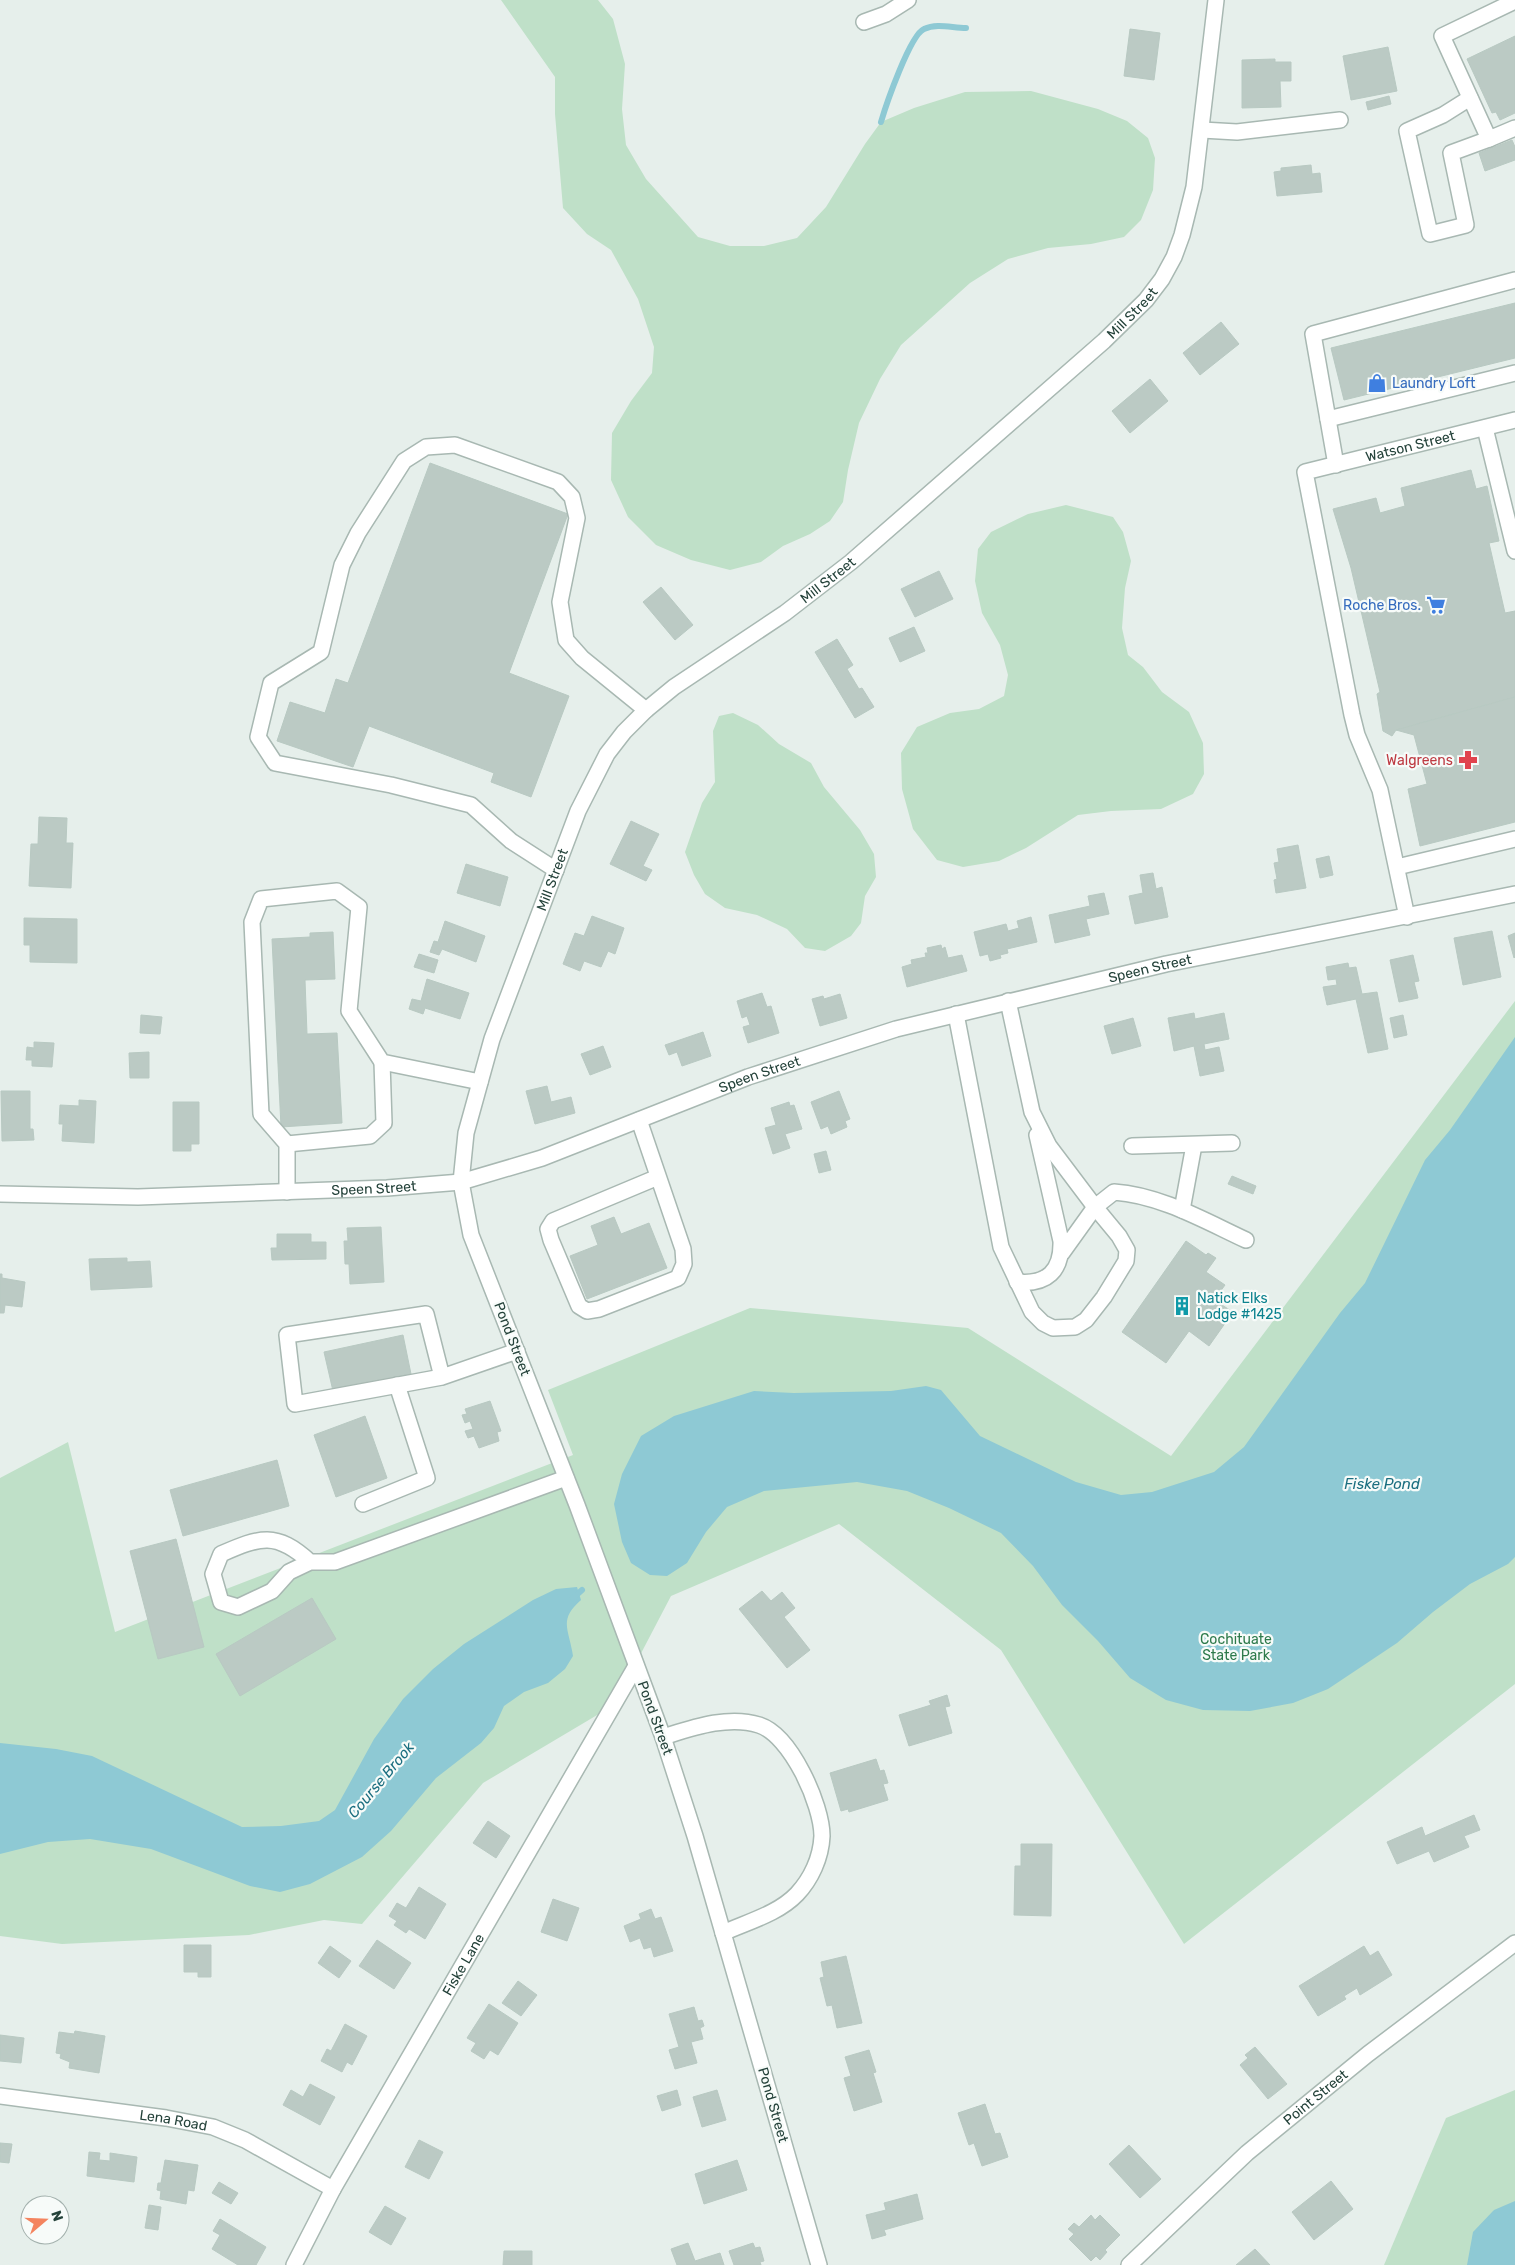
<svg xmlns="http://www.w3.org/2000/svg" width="1515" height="2265" font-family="Rubik,sans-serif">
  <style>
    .green { fill: #bfe0c8 }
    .water { fill: #8ec9d4 }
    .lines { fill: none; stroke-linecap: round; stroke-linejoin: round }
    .stream { stroke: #8ec9d4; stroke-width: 6 }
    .building { fill: #bbcac4; stroke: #b8c9c2 }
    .minor-casing { stroke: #a8b8b2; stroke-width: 18 }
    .minor { stroke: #fff; stroke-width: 15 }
    .labels { text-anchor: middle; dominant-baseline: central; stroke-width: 4.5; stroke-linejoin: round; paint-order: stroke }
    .street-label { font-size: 14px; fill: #24423a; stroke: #f7fbf9 }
    .shop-label { font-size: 14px; fill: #366cbe; stroke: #f7fbf9; text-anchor: start }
    .health-label { font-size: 14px; fill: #be3a42; stroke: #f7fbf9; text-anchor: end }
    .culture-label { font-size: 14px; fill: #0d838f; stroke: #f7fbf9; text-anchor: start }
    .park-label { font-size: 14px; fill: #2d7a4b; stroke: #f7fbf9 }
    .water-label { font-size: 15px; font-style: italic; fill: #1c6f80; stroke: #f7fbf9 }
  </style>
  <rect width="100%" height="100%" fill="#e6efeb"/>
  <g class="green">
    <polygon points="501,0 598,0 613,19 625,64 622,109 626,145 646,179 698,237 730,246 764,246 797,238 826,207 865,144 881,122 914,108 965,92 1031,91 1098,109 1127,121 1148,138 1155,158 1153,190 1141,220 1124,237 1091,244 1048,248 1008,259 970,283 901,345 880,379 859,423 848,470 843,502 830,521 810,534 783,546 761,562 730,570 691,560 656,545 628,517 611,480 612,433 631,401 652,373 654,347 638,299 611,250 587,234 563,208 555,114 555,77"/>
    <polygon points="1066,505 1113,517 1123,532 1131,561 1125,588 1122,628 1128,655 1143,667 1162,692 1189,712 1203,743 1204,774 1193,794 1161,809 1111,811 1078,815 1026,848 999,861 963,867 937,860 913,829 902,789 901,753 917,727 950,713 979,709 1004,696 1008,675 1000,645 982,613 975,581 978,549 991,532 1028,514"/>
    <polygon points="733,713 758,725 779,744 811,763 824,787 860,830 874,854 876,877 865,896 861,923 851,936 825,951 805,948 787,929 757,915 725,908 705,894 694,875 685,852 702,803 715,782 713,731 719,716"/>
    <polygon points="1515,1001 1515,1684 1184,1944 1001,1650 839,1524 671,1596 614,1705 483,1783 362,1924 324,1920 249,1935 62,1944 0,1936 0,1478 68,1442 115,1632 573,1455 548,1390 750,1308 968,1328 1171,1456"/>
    <polygon points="1515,2090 1515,2265 1384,2265 1446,2118"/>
  </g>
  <g class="water">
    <polygon points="1515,1037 1515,1557 1508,1564 1470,1584 1433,1612 1397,1643 1328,1689 1293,1703 1250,1711 1203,1710 1166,1700 1130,1678 1098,1641 1062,1605 1033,1566 1001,1533 949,1508 907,1491 857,1482 764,1491 727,1507 706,1532 687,1563 667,1576 650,1575 631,1563 622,1542 614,1504 622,1474 641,1436 674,1416 754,1391 794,1393 891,1391 926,1386 941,1390 980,1436 1076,1482 1121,1495 1152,1492 1214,1472 1244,1447 1340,1313 1365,1283 1425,1160 1450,1130"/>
    <path d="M577,1587L581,1600C558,1620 569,1629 573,1656L565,1669L548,1683L524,1692L504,1706L494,1728L481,1743L436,1778L391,1831L362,1857L310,1884L280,1892L250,1886L151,1849L90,1839L48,1842L0,1854V1743L56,1749L92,1756L242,1827L281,1826L319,1821L335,1810L374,1739L403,1699L433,1669L464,1644L533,1600L556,1589Z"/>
    <polygon points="1515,2201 1515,2265 1467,2265 1473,2232 1494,2210"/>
  </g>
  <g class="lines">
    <g class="stream">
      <path d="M881,122C886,105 910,35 924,29C937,23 952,28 966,28"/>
      <polyline points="573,1598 582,1590"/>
    </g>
  </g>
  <g class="building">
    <polygon points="1130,29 1160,33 1154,80 1124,76"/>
    <polygon points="1515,36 1515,113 1500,120 1496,112 1492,113 1467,59"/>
    <polygon points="1388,47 1397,91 1351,100 1343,56"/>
    <polygon points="1275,59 1275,62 1291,62 1291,81 1280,81 1281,107 1242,108 1242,60"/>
    <polygon points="1389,96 1391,104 1368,110 1366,102"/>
    <polygon points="1512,140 1515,147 1515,160 1485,171 1479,153"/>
    <polygon points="1311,165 1312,174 1320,173 1322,192 1277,196 1274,172 1281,171 1281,168"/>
    <polygon points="1515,303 1515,358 1344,400 1331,348"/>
    <polygon points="1221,322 1239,344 1200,375 1183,353"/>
    <polygon points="1150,379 1168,401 1130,433 1112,411"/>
    <polygon points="430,463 568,514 509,673 569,696 531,797 491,782 494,773 369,726 353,767 277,741 290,702 325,713 336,679 348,683"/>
    <polygon points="1471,470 1476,489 1487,486 1499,541 1489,543 1505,613 1515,611 1515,697 1396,730 1392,736 1383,731 1377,694 1380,692 1351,568 1333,509 1376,498 1380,513 1405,506 1401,488"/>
    <polygon points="939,571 953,599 915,617 901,589"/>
    <polygon points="661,587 693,625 675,640 643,602"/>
    <polygon points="914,627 925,651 900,662 889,638"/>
    <polygon points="837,639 853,665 847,669 859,689 862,688 874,707 855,718 815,652"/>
    <polygon points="1515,697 1515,822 1420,846 1408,789 1427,784 1414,735 1396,730"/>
    <polygon points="39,817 67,818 66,843 73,843 71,888 29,886 31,844 38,844"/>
    <polygon points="631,821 659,834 643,866 652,870 646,881 610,864"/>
    <polygon points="1298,845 1306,888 1276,893 1274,880 1277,879 1274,863 1279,862 1277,849"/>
    <polygon points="1329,856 1333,875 1320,878 1316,859"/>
    <polygon points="466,864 508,877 500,906 457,893"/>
    <polygon points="1153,873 1156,889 1162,887 1168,917 1135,924 1129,896 1143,893 1140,875"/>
    <polygon points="1104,893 1109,914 1086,919 1090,935 1055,943 1049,915 1090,906 1088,896"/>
    <polygon points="592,916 624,928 615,954 608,951 601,967 584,961 580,971 563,964 575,933 584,936"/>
    <polygon points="1031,917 1037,942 1007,949 1008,953 1000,955 1001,958 990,961 988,954 980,956 974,932 1006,924 1008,931 1019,928 1017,921"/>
    <polygon points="24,918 77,919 77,963 30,962 30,945 24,945"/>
    <polygon points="445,921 485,936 476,962 442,949 439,955 430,952 434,941 438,942"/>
    <polygon points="1492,931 1501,977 1463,985 1454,938"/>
    <polygon points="333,932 335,979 305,980 307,1034 337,1033 342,1123 281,1127 272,939 310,937 310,933"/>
    <polygon points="1515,933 1515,957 1514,958 1508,936"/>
    <polygon points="941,945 942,949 945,947 948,958 962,955 967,971 907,987 902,967 912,964 911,960 926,957 925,953 928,953 927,948"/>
    <polygon points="419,954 438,960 434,973 414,967"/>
    <polygon points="1413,955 1419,981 1414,982 1418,998 1399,1002 1390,960"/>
    <polygon points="1348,963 1349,968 1356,967 1362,994 1377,992 1388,1049 1368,1053 1356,999 1327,1005 1323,987 1337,985 1336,979 1328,980 1326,967"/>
    <polygon points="427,979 469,993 460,1019 425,1008 423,1014 409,1009 412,999 421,1001"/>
    <polygon points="762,993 767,1007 771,1006 779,1033 748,1043 743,1027 750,1025 747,1016 742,1018 737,1001"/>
    <polygon points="840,994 847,1018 820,1026 812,999 823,996 824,999"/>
    <polygon points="1194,1013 1195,1019 1224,1013 1229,1039 1204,1044 1205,1050 1219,1047 1224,1071 1200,1076 1194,1046 1174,1051 1168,1018"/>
    <polygon points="141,1015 162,1017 160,1034 140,1033"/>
    <polygon points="1403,1015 1407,1035 1394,1038 1390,1018"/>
    <polygon points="1133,1018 1141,1046 1112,1054 1104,1026"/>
    <polygon points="703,1032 711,1056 682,1066 677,1052 669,1055 665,1045"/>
    <polygon points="34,1042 54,1043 52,1067 32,1066 32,1060 26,1060 27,1047 34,1048"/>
    <polygon points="603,1046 611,1067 590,1075 581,1054"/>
    <polygon points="149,1052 149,1078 130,1078 129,1053"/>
    <polygon points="547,1086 551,1102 571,1097 575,1113 535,1124 526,1091"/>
    <polygon points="1,1091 30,1091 30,1129 33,1129 34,1140 2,1141"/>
    <polygon points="839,1091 850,1119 845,1121 847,1127 831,1134 828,1126 821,1129 811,1102"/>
    <polygon points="79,1100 96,1101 94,1143 62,1141 63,1124 59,1124 60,1105 79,1106"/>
    <polygon points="173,1102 199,1102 199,1144 191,1144 191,1151 173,1151"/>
    <polygon points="789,1102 790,1106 794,1105 802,1129 785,1134 790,1148 773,1154 765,1128 776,1125 771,1108"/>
    <polygon points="826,1151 831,1170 819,1173 814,1154"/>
    <polygon points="1232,1176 1256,1186 1253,1194 1228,1184"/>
    <polygon points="614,1217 621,1234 649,1223 667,1268 587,1299 570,1256 598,1245 591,1226"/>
    <polygon points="381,1227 384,1282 350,1284 349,1264 345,1264 344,1241 348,1241 347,1228"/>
    <polygon points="277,1234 311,1234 311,1242 326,1242 326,1259 272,1260 271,1248 277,1248"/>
    <polygon points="1186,1241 1206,1255 1208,1253 1216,1258 1206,1272 1225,1285 1214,1300 1233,1312 1209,1346 1189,1331 1166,1363 1122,1332"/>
    <polygon points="127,1258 127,1262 150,1261 152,1287 91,1290 89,1259"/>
    <polygon points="0,1274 2,1274 2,1278 25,1282 22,1307 5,1305 4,1313 0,1313"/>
    <polygon points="403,1335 411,1374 333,1391 324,1352"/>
    <polygon points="490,1401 501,1431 497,1432 499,1441 479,1448 474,1436 468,1438 465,1431 473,1429 470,1421 465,1423 462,1415 467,1414 465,1409"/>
    <polygon points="365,1416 387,1478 336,1497 314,1435"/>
    <polygon points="277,1460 289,1506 183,1536 170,1490"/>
    <polygon points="176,1539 204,1647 158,1659 130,1551"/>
    <polygon points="762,1591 771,1601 782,1592 795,1608 784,1617 810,1650 787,1668 739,1609"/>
    <polygon points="312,1598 336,1639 240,1696 216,1654"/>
    <polygon points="947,1695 950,1706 945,1707 952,1733 909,1746 899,1715 931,1705 929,1701"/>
    <polygon points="876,1759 880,1771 884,1770 888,1783 883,1784 888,1800 849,1812 848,1809 841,1811 830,1773"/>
    <polygon points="1474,1815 1480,1830 1464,1836 1469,1847 1434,1862 1429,1851 1397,1864 1387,1842 1422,1827 1425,1836"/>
    <polygon points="488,1821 510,1836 496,1858 473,1843"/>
    <polygon points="1021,1844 1052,1844 1051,1916 1014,1915 1015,1866 1021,1866"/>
    <polygon points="419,1887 446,1904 425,1939 409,1929 406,1933 394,1925 397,1921 389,1916 397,1903 406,1908"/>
    <polygon points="553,1899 579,1908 567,1941 541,1932"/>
    <polygon points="651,1909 655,1919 661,1917 673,1951 654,1957 651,1947 644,1949 640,1938 630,1942 624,1926 641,1919 639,1914"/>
    <polygon points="377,1940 411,1963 394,1989 359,1966"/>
    <polygon points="184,1945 211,1945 211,1977 198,1977 198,1972 184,1972"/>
    <polygon points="330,1946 351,1961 339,1978 318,1963"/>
    <polygon points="1364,1946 1370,1956 1378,1951 1392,1975 1360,1995 1357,1988 1344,1996 1346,1999 1318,2016 1299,1986"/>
    <polygon points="846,1956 862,2023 837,2028 832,2005 827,2006 820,1978 824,1977 821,1962"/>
    <polygon points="518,1981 537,1995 521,2016 502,2003"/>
    <polygon points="489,2004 518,2023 498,2055 490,2050 484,2059 471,2051 476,2043 467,2038"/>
    <polygon points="694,2007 698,2021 702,2020 704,2026 700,2028 703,2039 691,2042 697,2063 675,2069 669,2050 679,2047 669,2014"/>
    <polygon points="345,2024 367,2036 352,2065 347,2062 342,2072 321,2061 327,2049 331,2051"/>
    <polygon points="75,2031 105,2036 99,2073 69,2068 70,2062 60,2058 61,2054 56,2053 59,2032 74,2034"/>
    <polygon points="0,2035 24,2038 21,2063 0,2061"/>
    <polygon points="1255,2047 1287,2084 1268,2099 1240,2065 1248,2058 1245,2055"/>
    <polygon points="869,2050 876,2072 873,2073 882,2102 854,2111 844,2078 851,2076 845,2057"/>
    <polygon points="310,2084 335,2097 320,2125 283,2105 291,2090 303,2097"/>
    <polygon points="677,2090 681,2105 662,2111 657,2096"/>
    <polygon points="717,2090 726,2120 702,2127 693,2097"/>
    <polygon points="985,2104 995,2134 1000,2133 1008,2157 982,2166 974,2143 969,2145 958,2113"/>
    <polygon points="419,2140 443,2152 429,2179 405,2167"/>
    <polygon points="0,2143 12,2144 9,2163 0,2162"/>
    <polygon points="1129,2145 1161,2179 1140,2198 1109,2164"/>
    <polygon points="89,2152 100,2153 99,2160 110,2161 110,2153 137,2157 134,2182 87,2176"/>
    <polygon points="165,2160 198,2165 194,2191 188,2190 186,2204 160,2199 161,2191 157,2190 158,2183 161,2183"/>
    <polygon points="737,2160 747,2190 704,2204 695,2174"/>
    <polygon points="1331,2181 1353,2209 1314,2240 1292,2212"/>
    <polygon points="219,2182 238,2193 231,2204 212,2193"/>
    <polygon points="917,2194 923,2219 884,2230 886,2235 872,2239 866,2215 886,2210 884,2203"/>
    <polygon points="149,2205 161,2207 158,2230 145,2228"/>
    <polygon points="385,2206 406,2218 391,2245 369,2232"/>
    <polygon points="1091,2215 1095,2220 1100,2215 1120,2235 1105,2250 1107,2252 1100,2260 1096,2256 1091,2261 1069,2239 1074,2234 1068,2229 1074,2223 1079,2227"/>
    <polygon points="220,2219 266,2247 256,2265 238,2265 212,2249 220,2235 213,2231"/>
    <polygon points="688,2243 695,2261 720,2253 724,2265 677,2265 671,2249"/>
    <polygon points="753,2243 755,2248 760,2247 764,2261 760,2262 761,2265 734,2265 729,2251"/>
    <polygon points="1255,2249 1270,2265 1236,2265"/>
    <polygon points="504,2251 532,2251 532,2265 503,2265"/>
  </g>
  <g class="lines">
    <g class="minor-casing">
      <g id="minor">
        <polyline points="1515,1 1442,36 1489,139 1515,128"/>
        <polyline points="864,22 886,14 908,0"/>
        <polyline points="1470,98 1443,115 1407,131 1430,234 1466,225 1451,153 1489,139"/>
        <polyline points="1202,130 1237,132 1340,120"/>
        <polyline points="1328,419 1515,373"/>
        <polyline points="1485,428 1515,551"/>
        <polyline points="1336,465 1313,334 1515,280"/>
        <polyline points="1397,867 1515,839"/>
        <polyline points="556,870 511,841 471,805 391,785 275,763 258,737 271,683 321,652 342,565 358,533 404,461 426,447 455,445 558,482 572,497 577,518 560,602 566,640 582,658 646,710"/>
        <path id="s1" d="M1407,917L1380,790L1357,735L1352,715L1305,472L1515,420"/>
        <polyline points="956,1014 1001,1247 1032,1312 1043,1323 1053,1328 1075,1327 1086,1320 1104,1297 1126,1261 1127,1250 1119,1236 1095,1207 1049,1146 1032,1112 1008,1001"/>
        <polyline points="639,1120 683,1249 684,1264 678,1278 599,1309 587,1311 579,1306 551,1240 548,1229 553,1221 658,1177"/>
        <polyline points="287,1144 370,1136 384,1123 382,1062"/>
        <polyline points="1132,1146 1232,1143"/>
        <polyline points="287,1192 287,1144 261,1114 252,922 261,899 337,891 359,907 349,1011 382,1062 480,1082"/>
        <path id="s2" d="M0,1194L138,1197L387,1188L461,1182L542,1158L748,1077L896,1029L1166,964L1515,894"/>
        <polyline points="1182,1210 1194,1145"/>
        <path d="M1062,1253L1095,1207L1114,1192C1160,1195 1205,1221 1246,1240"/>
        <path d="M1017,1282C1047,1285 1062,1271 1061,1241L1037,1135"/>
        <polyline points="442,1377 295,1404 287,1335 426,1314 442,1377 517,1351"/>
        <polyline points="363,1504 427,1478 397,1385"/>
        <path d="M310,1562L289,1572L272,1591L238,1607L221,1602L213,1574L221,1554C260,1537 276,1531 310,1562H335L566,1478"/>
        <path d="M663,1737C692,1728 728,1715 759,1725C791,1735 822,1805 822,1836C821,1858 811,1879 797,1894C778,1914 747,1922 723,1933"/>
        <path id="s3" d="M0,2096L166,2118L213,2127L245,2140L333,2189"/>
        <path id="s4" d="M294,2265L333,2189L636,1666"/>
        <path id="s5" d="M819,2265L695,1836L663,1737L577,1505L471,1235L461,1182L466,1133L492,1039L578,811L607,754L624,732L646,710L674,687L785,613L851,562L1104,341L1146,300L1162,279L1174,257L1182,235L1194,187L1216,0"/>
        <path id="s6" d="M1129,2265L1247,2153L1368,2054L1515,1943"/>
      </g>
    </g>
    <use href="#minor" class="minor"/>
  </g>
  <defs>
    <g id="shop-bare" transform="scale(1.5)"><path d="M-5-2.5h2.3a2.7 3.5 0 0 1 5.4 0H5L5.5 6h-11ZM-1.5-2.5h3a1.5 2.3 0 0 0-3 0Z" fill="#3f7fe0" stroke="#f7fbf9" stroke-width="2.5" paint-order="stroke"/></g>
    <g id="supermarket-bare" transform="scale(1.5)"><path d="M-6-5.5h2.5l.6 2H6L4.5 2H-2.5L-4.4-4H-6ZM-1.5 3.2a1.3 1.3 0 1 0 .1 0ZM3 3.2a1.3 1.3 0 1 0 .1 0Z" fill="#3f7fe0" stroke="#f7fbf9" stroke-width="2.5" paint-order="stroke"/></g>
    <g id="pharmacy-bare" transform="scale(1.5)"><path d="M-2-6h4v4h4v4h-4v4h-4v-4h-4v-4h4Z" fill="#e0444e" stroke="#f7fbf9" stroke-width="2.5" paint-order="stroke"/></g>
    <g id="building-bare" transform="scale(1.5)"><path d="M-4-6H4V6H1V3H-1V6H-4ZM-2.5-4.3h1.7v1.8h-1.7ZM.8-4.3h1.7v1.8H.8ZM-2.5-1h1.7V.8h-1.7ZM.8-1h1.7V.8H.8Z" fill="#0f9aa8" stroke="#f7fbf9" stroke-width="2.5" paint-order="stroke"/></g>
  </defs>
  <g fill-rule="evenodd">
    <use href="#shop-bare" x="1377" y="383"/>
    <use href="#supermarket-bare" x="1436" y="605"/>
    <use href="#pharmacy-bare" x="1468" y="760"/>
    <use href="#building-bare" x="1182" y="1306"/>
  </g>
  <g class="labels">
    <g class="street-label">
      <text stroke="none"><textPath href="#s5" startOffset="2284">Mill Street</textPath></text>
      <text stroke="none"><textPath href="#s1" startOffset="566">Watson Street</textPath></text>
      <text stroke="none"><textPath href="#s5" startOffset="1879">Mill Street</textPath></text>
      <text stroke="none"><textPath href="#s5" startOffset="1459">Mill Street</textPath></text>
      <text stroke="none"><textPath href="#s2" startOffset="1184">Speen Street</textPath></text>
      <text stroke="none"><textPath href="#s2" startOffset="779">Speen Street</textPath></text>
      <text stroke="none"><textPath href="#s2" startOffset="374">Speen Street</textPath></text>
      <text transform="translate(512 1339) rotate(69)">Pond Street</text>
      <text transform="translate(655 1718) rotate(70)">Pond Street</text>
      <text stroke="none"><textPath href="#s4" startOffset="345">Fiske Lane</textPath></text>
      <text stroke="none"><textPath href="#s6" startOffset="251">Point Street</textPath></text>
      <text transform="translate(773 2105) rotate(74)">Pond Street</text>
      <text stroke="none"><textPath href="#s3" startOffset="175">Lena Road</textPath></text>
    </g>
    <g class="shop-label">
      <text x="1392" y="383">Laundry Loft</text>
      <text x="1421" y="605" text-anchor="end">Roche Bros.</text>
    </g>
    <g class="health-label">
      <text x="1453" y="760">Walgreens</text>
    </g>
    <g class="culture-label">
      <text x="1197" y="1298">Natick Elks<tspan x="1197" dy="16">Lodge #1425</tspan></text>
    </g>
    <g class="park-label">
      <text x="1236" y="1639">Cochituate<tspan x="1236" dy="16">State Park</tspan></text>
    </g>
    <g class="water-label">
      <text x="1382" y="1484">Fiske Pond</text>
      <text transform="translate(381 1780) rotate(-50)">Course Brook</text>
    </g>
  </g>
  <g transform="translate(45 2220) rotate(71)"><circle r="24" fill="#f7fbf9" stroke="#a3b1ad"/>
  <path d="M0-4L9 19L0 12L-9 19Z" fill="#f4845f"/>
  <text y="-8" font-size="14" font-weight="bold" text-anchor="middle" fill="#24423a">N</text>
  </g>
</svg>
